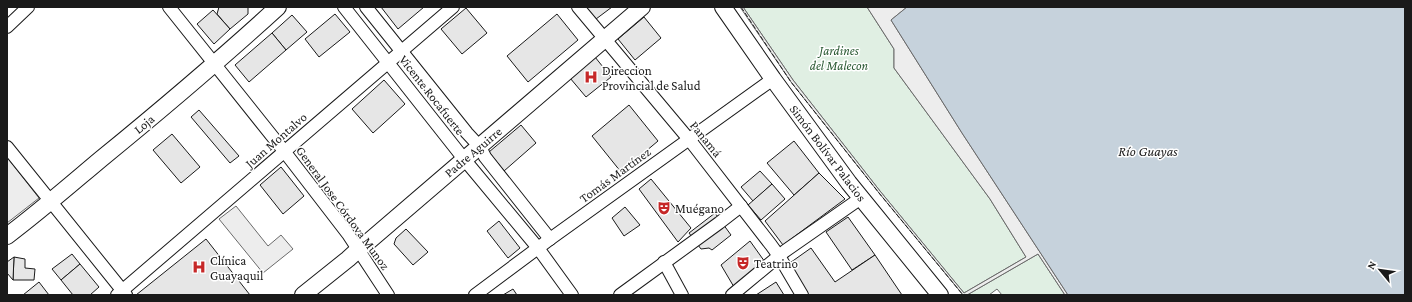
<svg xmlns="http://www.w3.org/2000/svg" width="1412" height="302" font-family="'Crimson Pro',serif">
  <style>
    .green { fill: #e0efe3; stroke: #6a6a6a }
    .parking { fill: #ededed; stroke: #6a6a6a }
    .water { fill: #c6d2dc; stroke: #6a6a6a }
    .building { fill: #e6e6e6; stroke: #1a1a1a }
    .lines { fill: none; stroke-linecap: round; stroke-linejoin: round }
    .minor-casing { stroke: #1a1a1a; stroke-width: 14 }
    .major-casing { stroke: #1a1a1a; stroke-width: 18 }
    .minor { stroke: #fff; stroke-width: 12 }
    .major { stroke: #fff; stroke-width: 16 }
    .fence { stroke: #1a1a1a; stroke-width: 1; stroke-dasharray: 5 2; stroke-linecap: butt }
    .labels { text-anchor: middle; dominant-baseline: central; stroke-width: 3; stroke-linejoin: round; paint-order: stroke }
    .park-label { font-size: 13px; font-style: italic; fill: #2b5a34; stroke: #fff }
    .poi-label { font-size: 13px; fill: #1a1a1a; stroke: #fff; text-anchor: start }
    .street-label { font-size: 13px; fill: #1a1a1a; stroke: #fff }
    .water-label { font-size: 14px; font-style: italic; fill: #1a1a1a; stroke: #fff }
  </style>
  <rect width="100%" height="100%" fill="#fff"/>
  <g class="green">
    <polygon points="743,7 867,7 894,49 894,68 990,199 1026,257 964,293 880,191 793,80"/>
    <polygon points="1038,254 1065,295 1002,295 997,289 989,295 967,295"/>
  </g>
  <g class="parking">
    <polygon points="740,7 743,7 793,80 880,191 964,293 1026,257 990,199 894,68 894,49 867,7 907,7 891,20 962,133 1068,295 1065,295 1038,254 967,295 963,295 879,193 791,82"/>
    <polygon points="7,157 39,198 7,223"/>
    <polygon points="236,206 268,246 281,235 293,249 263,273 219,219"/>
  </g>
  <polygon class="water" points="907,7 1405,7 1405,295 1068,295 962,133 891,20"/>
  <g class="building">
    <polygon points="219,7 248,7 248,14 230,29 217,14"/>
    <polygon points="381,7 424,7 398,29"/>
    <polygon points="586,7 612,7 596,19"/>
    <polygon points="466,8 487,33 462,54 441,29"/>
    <polygon points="213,10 230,29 214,44 197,24"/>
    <polygon points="335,14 350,32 319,57 305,39"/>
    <polygon points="557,14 578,40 528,82 507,56"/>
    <polygon points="292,15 307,32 286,50 272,33"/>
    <polygon points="644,17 661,38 635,60 618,39"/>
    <polygon points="272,33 286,50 249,82 235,65"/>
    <polygon points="595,57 611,77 586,97 570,78"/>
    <polygon points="384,80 405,104 373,133 352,109"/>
    <polygon points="629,105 658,141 621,172 592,136"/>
    <polygon points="199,110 239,156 230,163 191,117"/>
    <polygon points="521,125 536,143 504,171 489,152"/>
    <polygon points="172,134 200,167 181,183 153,150"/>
    <polygon points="794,141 819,173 794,195 767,163"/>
    <polygon points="281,167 304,196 283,214 260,185"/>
    <polygon points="760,171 772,184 753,201 741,187"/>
    <polygon points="819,173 845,199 783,245 765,221"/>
    <polygon points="651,179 691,228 678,242 639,189"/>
    <polygon points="772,184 785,199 761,220 748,205"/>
    <polygon points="625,207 640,225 624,236 612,218"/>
    <polygon points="715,213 731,235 712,250 709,248 701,249 689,233"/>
    <polygon points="848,217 875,255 852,270 826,232"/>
    <polygon points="499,221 520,248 508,258 487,231"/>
    <polygon points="406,229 428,252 413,265 394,244 396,238"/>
    <polygon points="206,239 250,295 136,295"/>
    <polygon points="750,241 765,262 734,287 721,265"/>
    <polygon points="811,248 835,282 875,255 902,295 807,295 787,265"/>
    <polygon points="72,254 80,264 61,280 52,269"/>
    <polygon points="14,257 25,259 25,268 35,269 34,280 13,280"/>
    <polygon points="14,257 13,280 7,273 7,262"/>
    <polygon points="80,264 99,287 90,295 73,295 61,280"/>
    <polygon points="39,282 49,295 23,295"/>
    <polygon points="776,282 784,295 756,295"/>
    <polygon points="513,289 517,295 503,295"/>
  </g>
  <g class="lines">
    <g class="minor-casing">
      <g id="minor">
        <polyline points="169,7 284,151 348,234 388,295"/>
        <polyline points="344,7 464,159 538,248 572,295"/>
        <polyline points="366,7 467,133 480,147 485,157 550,239"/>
        <polyline points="578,7 692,143 771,245 779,256 802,295"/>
        <polyline points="7,27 28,7"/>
        <polyline points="7,147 126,295"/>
        <polyline points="664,262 682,295"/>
        <polyline points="117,295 453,7"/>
        <polyline points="475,295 550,239 773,79"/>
        <polyline points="620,295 719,223 741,206"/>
        <polyline points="732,295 785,251 861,198"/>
      </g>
    </g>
    <g class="major-casing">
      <g id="major">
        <polyline points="723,7 773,79 849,183 940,295"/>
        <path d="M7,236C39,212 70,185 101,159C161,110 220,60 278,7"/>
        <polyline points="303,295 348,259 359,249 368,242 642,7"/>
      </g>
    </g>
    <use href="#minor" class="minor"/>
    <use href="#major" class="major"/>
    <polyline class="fence" points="741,7 791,82 879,193 963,295"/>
  </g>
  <defs>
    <g id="hospital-bare" transform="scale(1.08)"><path d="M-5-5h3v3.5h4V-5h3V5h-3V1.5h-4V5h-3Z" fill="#c62828" stroke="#fff" stroke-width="2.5" paint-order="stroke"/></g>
    <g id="theatre-bare" transform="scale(1.08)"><path d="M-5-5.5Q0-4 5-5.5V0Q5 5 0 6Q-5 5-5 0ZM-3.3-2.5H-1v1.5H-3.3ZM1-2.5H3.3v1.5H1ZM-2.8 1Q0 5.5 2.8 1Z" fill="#c62828" stroke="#fff" stroke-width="2.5" paint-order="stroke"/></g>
  </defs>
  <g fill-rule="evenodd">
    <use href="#hospital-bare" x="591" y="77"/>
    <use href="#theatre-bare" x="664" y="208"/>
    <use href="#theatre-bare" x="743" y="263"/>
    <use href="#hospital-bare" x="199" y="267"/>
  </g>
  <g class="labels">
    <g class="park-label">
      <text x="839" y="50">Jardines<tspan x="839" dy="15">del Malecon</tspan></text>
    </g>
    <g class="poi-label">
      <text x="602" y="70">Direccion<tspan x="602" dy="15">Provincial de Salud</tspan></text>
      <text x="675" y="208">Muégano</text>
      <text x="210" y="260">Clínica<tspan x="210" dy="15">Guayaquil</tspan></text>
      <text x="754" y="263">Teatrino</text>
    </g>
    <g class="street-label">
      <text transform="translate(432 95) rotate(52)">Vicente Rocafuerte</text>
      <text transform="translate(144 124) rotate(-40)">Loja</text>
      <text transform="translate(706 139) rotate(51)">Panamá</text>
      <text transform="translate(276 140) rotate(-41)">Juan Montalvo</text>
      <text transform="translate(473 152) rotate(-40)">Padre Aguirre</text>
      <text transform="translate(828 153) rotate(53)">Simón Bolívar Palacios</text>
      <text transform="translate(615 175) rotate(-36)">Tomás Martínez</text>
      <text transform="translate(343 208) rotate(54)">General Jose Córdova Munoz</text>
    </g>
    <g class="water-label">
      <text x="1148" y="151">Río Guayas</text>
    </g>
  </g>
  <rect width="1412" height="302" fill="none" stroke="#1a1a1a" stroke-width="16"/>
  <g transform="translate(1380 270) rotate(299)" stroke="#ffffff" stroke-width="3" paint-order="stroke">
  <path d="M0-3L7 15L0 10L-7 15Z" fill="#1a1a1a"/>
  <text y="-6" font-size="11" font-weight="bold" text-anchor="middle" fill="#1a1a1a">N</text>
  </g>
</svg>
